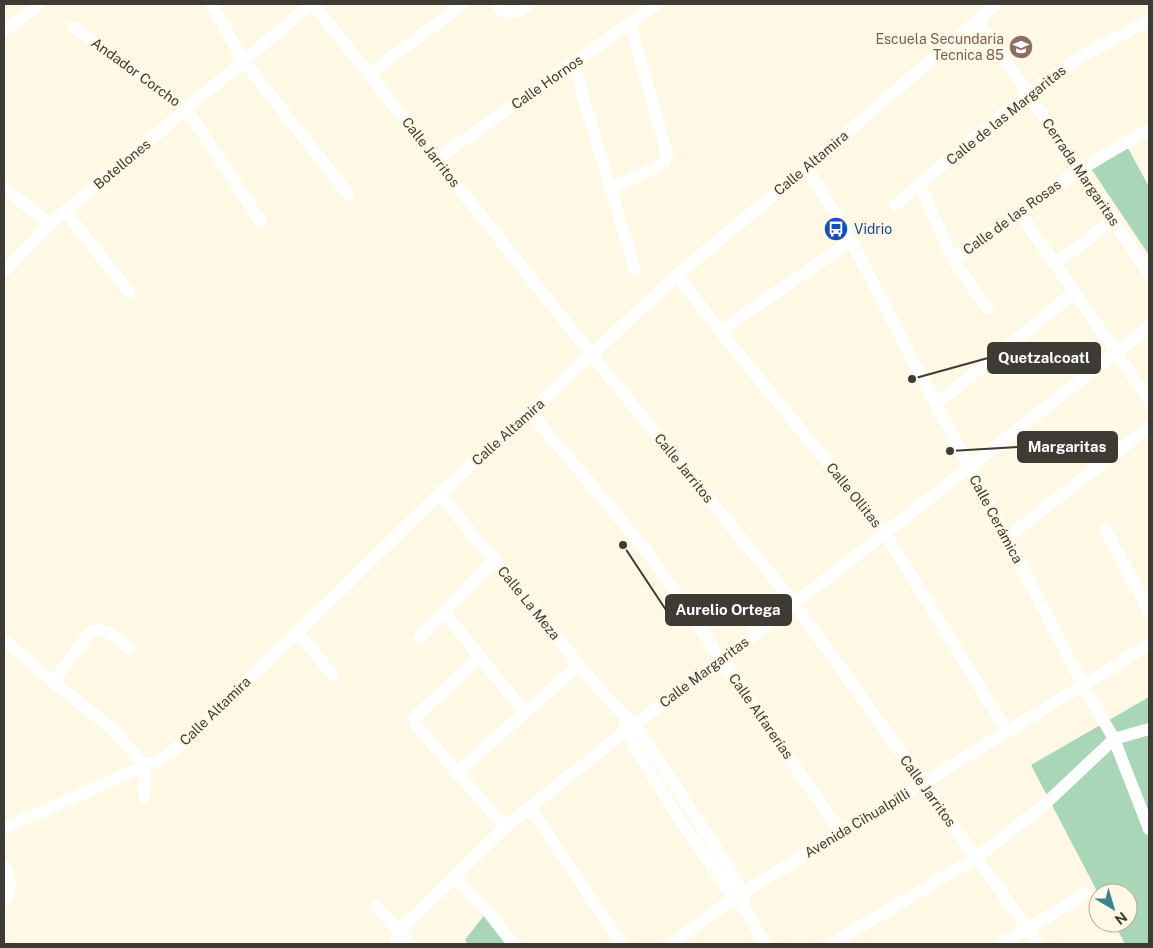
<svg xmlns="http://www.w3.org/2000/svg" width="1153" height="948" font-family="'Public Sans',sans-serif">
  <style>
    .green { fill: #a9d6b6 }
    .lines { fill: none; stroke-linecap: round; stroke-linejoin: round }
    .minor { stroke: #fff; stroke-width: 12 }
    .labels { text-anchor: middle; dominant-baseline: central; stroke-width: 5; stroke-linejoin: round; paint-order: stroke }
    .education-label { font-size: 14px; fill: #785e54; stroke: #fef8e4; text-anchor: end }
    .street-label { font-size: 14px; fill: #3e3b34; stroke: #fef8e4 }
    .transit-label { font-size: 14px; fill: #164399; stroke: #fef8e4; text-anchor: start }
    .leader { fill: none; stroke: #3e3b34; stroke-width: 2 }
    .callout-dot { fill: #3e3b34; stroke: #fef8e4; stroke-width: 2 }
    .callout { fill: #3e3b34; stroke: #3e3b34; stroke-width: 2 }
    .callout-label { font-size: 15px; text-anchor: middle; font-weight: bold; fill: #fff }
  </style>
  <rect width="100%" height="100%" fill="#fef8e4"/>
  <g class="green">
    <polygon points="1128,148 1149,187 1149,255 1092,170"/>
    <polygon points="1149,697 1149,942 1145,944 1125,944 1114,923 1128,923 1128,893 1098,893 1031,765"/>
    <polygon points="485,914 506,944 468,944 465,940"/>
  </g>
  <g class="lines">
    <g class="minor">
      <polyline points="211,4 243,60 348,194"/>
      <polyline points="313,4 591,354 794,603 1038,944"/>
      <polyline points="498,4 500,9 509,14 518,12 529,4"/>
      <polyline points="977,21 1028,93 1149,274"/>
      <polyline points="74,27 187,110 261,222"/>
      <polyline points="4,31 40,4"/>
      <polyline points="573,63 635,270"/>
      <polyline points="369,74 463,4"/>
      <polyline points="437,159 657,4"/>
      <polyline points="807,167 851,241 1083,685 1114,739 1149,829"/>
      <polyline points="919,184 953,259 987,308"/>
      <polyline points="4,188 50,224"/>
      <polyline points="610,189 661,165 666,160 667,154 630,23"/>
      <polyline points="895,205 1028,93 1074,61 1149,20"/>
      <polyline points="65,211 129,292"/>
      <polyline points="1020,213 1149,400"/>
      <polyline points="953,259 1020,213 1079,169 1149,130"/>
      <polyline points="1055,264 1113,220"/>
      <polyline points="4,271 50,224 311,4"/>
      <polyline points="677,275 720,331 885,533 1007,731"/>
      <polyline points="720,331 851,241"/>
      <polyline points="936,404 1075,292"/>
      <polyline points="530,412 646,550 841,833"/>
      <path d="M439,494C475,537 511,580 546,624C574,658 601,696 635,724L733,875L743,893L744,908"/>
      <polyline points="1105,529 1149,612"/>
      <polyline points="1006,538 1149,427"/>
      <polyline points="444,612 524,712"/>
      <polyline points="297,632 333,675"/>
      <polyline points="419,638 495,559"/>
      <polyline points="4,640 53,682 110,727 145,766"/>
      <polyline points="480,657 414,718 418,727 505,827"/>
      <path d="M53,682L90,632C107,626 116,638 129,649"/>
      <polyline points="624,723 637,751 676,814 734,898 744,908 765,944"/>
      <polyline points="456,773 579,665"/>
      <polyline points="144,798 145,766"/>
      <polyline points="530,808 622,944"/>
      <polyline points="4,828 163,758 186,741 439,494 530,412 677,275 807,167 996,4"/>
      <path d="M4,866C10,879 13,889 4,901"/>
      <polyline points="454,877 489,913 513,944"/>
      <polyline points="376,906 410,944"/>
      <polyline points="395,944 399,931 505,827 627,730 722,660 1149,327"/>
      <polyline points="671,944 734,898 1149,645"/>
      <polyline points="831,944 976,858 1043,806 1114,739 1149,729"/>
      <polyline points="1001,944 1086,894"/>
    </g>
  </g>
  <defs>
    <g id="school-disc" transform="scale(1.25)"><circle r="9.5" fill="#8d6e63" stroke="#fef8e4"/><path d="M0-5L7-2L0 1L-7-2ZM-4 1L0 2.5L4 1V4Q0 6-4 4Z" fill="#fff"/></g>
    <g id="bus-disc" transform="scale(1.25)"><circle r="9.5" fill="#1a4fb4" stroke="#fef8e4"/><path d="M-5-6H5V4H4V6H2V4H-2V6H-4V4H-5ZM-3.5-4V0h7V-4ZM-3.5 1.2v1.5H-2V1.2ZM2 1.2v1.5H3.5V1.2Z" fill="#fff"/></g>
  </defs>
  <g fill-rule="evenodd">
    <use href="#school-disc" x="1021" y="47"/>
    <use href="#bus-disc" x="836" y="229"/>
  </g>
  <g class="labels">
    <g class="education-label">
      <text x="1004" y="39">Escuela Secundaria<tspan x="1004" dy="16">Tecnica 85</tspan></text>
    </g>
    <g class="street-label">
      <text transform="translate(136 72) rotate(36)">Andador Corcho</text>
      <text transform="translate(547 82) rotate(-35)">Calle Hornos</text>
      <text transform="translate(1006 115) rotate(-39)">Calle de las Margaritas</text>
      <text transform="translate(431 152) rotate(52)">Calle Jarritos</text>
      <text transform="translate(811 163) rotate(-40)">Calle Altamira</text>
      <text transform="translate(122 164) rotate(-40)">Botellones</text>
      <text transform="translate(1081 172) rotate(56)">Cerrada Margaritas</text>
      <text transform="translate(1012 217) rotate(-36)">Calle de las Rosas</text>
      <text transform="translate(508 432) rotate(-42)">Calle Altamira</text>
      <text transform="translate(684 468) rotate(51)">Calle Jarritos</text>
      <text transform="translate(854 495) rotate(51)">Calle Ollitas</text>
      <text transform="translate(996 519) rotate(62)">Calle Cerámica</text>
      <text transform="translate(529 603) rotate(51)">Calle La Meza</text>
      <text transform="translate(704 672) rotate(-37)">Calle Margaritas</text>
      <text transform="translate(215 711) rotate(-44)">Calle Altamira</text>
      <text transform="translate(761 716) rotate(55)">Calle Alfarerías</text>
      <text transform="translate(928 791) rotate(54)">Calle Jarritos</text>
      <text transform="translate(857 823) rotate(-31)">Avenida Cihualpilli</text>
    </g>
    <g class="transit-label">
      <text x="854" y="229">Vidrio</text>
    </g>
  </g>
  <path class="leader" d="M912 379L988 358M950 451L1018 447M623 545L666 610"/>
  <g class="callout-dot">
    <circle cx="912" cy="379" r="5"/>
    <circle cx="950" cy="451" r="5"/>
    <circle cx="623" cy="545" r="5"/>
  </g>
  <g class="callout">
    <rect x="988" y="343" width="112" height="30" rx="5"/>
    <rect x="1018" y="432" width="99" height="30" rx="5"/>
    <rect x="666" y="595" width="125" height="30" rx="5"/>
  </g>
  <g class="callout-label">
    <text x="1044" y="363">Quetzalcoatl</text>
    <text x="1067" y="452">Margaritas</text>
    <text x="728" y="615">Aurelio Ortega</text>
  </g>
  <rect width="1153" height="948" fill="none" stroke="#3e3b34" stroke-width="10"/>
  <g transform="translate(1113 908) rotate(142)"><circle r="24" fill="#fef8e4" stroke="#b1ac9e"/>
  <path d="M0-4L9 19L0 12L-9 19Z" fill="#3f8192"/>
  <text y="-8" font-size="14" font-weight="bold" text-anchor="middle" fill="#3e3b34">N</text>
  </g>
</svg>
